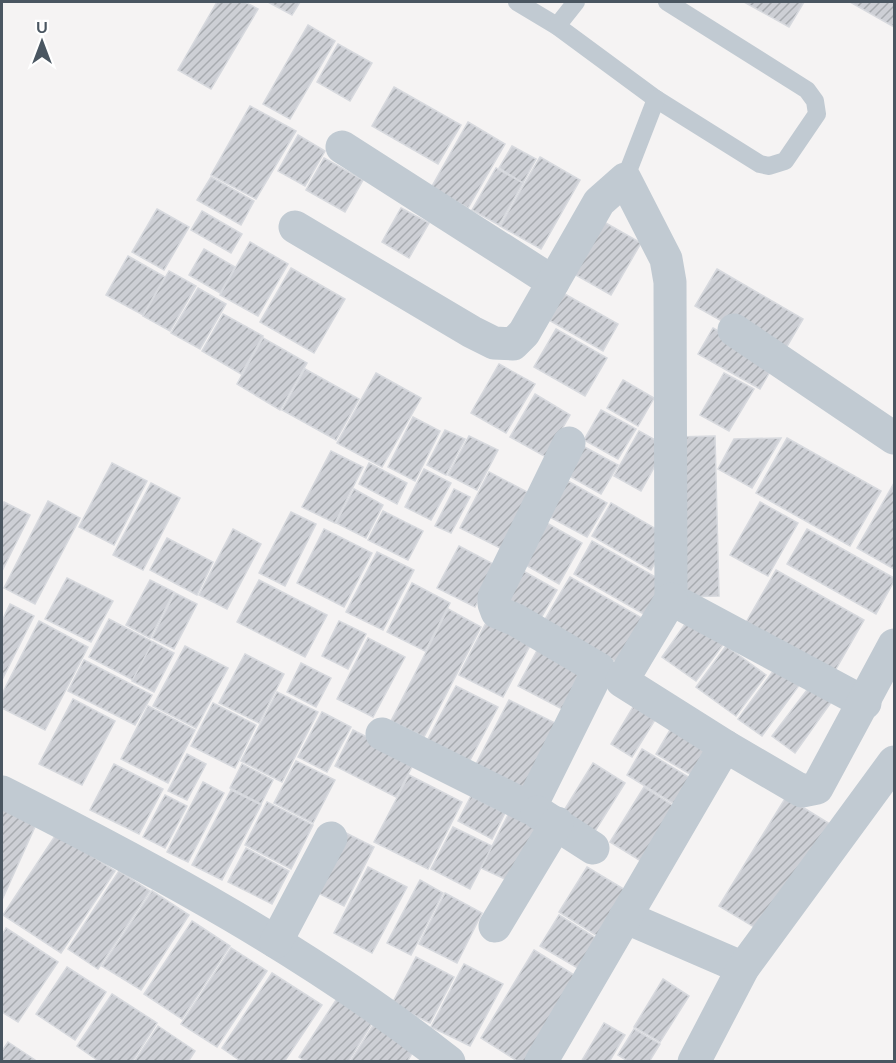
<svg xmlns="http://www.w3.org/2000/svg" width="896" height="1063" font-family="Lato,sans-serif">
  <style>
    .building { fill: url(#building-hatch); stroke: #d7d9de; stroke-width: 1.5 }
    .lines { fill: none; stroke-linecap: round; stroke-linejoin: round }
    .lane { stroke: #c1cad2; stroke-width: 18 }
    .street { stroke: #c1cad2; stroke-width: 33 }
  </style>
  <defs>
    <pattern id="building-hatch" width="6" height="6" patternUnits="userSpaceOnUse" patternTransform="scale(1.5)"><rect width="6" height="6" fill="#cdcfd5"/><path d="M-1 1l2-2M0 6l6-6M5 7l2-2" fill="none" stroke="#a8abb0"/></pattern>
  </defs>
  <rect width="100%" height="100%" fill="#f5f3f3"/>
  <g class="building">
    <polygon points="217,2 245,2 258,9 211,89 178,70"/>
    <polygon points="268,2 300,2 292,15"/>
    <polygon points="744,2 804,2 789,27"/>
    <polygon points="850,2 894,2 894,27"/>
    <polygon points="308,25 335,41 290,119 263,104"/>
    <polygon points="338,44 372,63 350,101 317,82"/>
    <polygon points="394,87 461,125 438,164 372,126"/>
    <polygon points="250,106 296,131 256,199 211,175"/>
    <polygon points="468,122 505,144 468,208 431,188"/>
    <polygon points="298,135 325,151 305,186 278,171"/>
    <polygon points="512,146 536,159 523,183 499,168"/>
    <polygon points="540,157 580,180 541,249 500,226"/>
    <polygon points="324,158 363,180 345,212 306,190"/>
    <polygon points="496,168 523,183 499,225 472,210"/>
    <polygon points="211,177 254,201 241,225 197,200"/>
    <polygon points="401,208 429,223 409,258 382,242"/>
    <polygon points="157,209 189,227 164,270 132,252"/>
    <polygon points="202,211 242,234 231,253 191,230"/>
    <polygon points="604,222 641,243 611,295 574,274"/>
    <polygon points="250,242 288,264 258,316 220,295"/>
    <polygon points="204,249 235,267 220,293 189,275"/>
    <polygon points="128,256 165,277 143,315 106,295"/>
    <polygon points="291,268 345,299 314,353 260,322"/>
    <polygon points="717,269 803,319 782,355 695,306"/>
    <polygon points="169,271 196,286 170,331 143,316"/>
    <polygon points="198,288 226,304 200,349 171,333"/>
    <polygon points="563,293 618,324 603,351 547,319"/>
    <polygon points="223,314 263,336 241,374 202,351"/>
    <polygon points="713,328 775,363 760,389 698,354"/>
    <polygon points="556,329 607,358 585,396 534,367"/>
    <polygon points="263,338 307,363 280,410 237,384"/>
    <polygon points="499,364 535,384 506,433 471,413"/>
    <polygon points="305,369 359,399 336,440 282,410"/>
    <polygon points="376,373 421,398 382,467 337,443"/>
    <polygon points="724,373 754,389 729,431 700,415"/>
    <polygon points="623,380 654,398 638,426 607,408"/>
    <polygon points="535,394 570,415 546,457 510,437"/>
    <polygon points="601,410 636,429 618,459 584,440"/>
    <polygon points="413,417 440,431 415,481 388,467"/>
    <polygon points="445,430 465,439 446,475 427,465"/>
    <polygon points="639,431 666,446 641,491 614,476"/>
    <polygon points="469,436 498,450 477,490 448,475"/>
    <polygon points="715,436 719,596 678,597 675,437"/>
    <polygon points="781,438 752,488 718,469 734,439"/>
    <polygon points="787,438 881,491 850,546 756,493"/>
    <polygon points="581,445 618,465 601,494 564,473"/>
    <polygon points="331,451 363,467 335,523 302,507"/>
    <polygon points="112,463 147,481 114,545 79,527"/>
    <polygon points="369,463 407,483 397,504 359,484"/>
    <polygon points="424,469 451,483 431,520 405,507"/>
    <polygon points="489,472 531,494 502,549 460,528"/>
    <polygon points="566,480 607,503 587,537 546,515"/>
    <polygon points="151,483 180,498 143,570 113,555"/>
    <polygon points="894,483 894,569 857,548"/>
    <polygon points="354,489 383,505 366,538 336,523"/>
    <polygon points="454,489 470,497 451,533 435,526"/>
    <polygon points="48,501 80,518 35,604 4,588"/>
    <polygon points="4,502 30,515 2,571 2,508"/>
    <polygon points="760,502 798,523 768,576 730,555"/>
    <polygon points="611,503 670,537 651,570 592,536"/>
    <polygon points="383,511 423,531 408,560 368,540"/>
    <polygon points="291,512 316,524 285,586 259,573"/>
    <polygon points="545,522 582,543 559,584 522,563"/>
    <polygon points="233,529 261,544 227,609 199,595"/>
    <polygon points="324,529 372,553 344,607 297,583"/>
    <polygon points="807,529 894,578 894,581 876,614 787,564"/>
    <polygon points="167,538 213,562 197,595 150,570"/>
    <polygon points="592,541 666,583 647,616 574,574"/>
    <polygon points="459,546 497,566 475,607 437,588"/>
    <polygon points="377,552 414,570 383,630 346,612"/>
    <polygon points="518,568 557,590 541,618 502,596"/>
    <polygon points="776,570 864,620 832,676 744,626"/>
    <polygon points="570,577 647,621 622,665 544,621"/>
    <polygon points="67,578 113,601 91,642 45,619"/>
    <polygon points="150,580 174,592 150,638 126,625"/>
    <polygon points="259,580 327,615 305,657 237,622"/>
    <polygon points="412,583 450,603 425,651 387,632"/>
    <polygon points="175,593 197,604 174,649 152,638"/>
    <polygon points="10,604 34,616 2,680 2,621"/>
    <polygon points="448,609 481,627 424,737 391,721"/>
    <polygon points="490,615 534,638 503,697 459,675"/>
    <polygon points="690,617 725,642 696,681 662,657"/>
    <polygon points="109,619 153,642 133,680 89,657"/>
    <polygon points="39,621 88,647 45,730 2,708 2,694"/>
    <polygon points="339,621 366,634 348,669 322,656"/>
    <polygon points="368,638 405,657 373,717 337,699"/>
    <polygon points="153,642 174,653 154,692 132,681"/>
    <polygon points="540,645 586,668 564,710 518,686"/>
    <polygon points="185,646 228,668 196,728 153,706"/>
    <polygon points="726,646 766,675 736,716 696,687"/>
    <polygon points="245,654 284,674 259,723 219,703"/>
    <polygon points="84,660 152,695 135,725 68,691"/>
    <polygon points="301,663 331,678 316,707 287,692"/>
    <polygon points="776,667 800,684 762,736 738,719"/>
    <polygon points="456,686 498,707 469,762 427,741"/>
    <polygon points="810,686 832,701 795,753 772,736"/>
    <polygon points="277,692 318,712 282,782 241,761"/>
    <polygon points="73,699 115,721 82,785 39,764"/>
    <polygon points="509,700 565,728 530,796 474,768"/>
    <polygon points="636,702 658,715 632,757 611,744"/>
    <polygon points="213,703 256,725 235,768 191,746"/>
    <polygon points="148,706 195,730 168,783 121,759"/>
    <polygon points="322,712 351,727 327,772 298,757"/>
    <polygon points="674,723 719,750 700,780 656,754"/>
    <polygon points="353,730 415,761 396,797 335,766"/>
    <polygon points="642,749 700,784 684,810 627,775"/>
    <polygon points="187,754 206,764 187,800 168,791"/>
    <polygon points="296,761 335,780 313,823 274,803"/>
    <polygon points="593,763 625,783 592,836 560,817"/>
    <polygon points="114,764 163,789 139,834 90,810"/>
    <polygon points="242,764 273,780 261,804 230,788"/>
    <polygon points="409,775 462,802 428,869 374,842"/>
    <polygon points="203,782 224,793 188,862 167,852"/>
    <polygon points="644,787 677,808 644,863 610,842"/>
    <polygon points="231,790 261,805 222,880 192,865"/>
    <polygon points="165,795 187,806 165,848 143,837"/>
    <polygon points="471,796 505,813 492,839 458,821"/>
    <polygon points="786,797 830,824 764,933 719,906"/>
    <polygon points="267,802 313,825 291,869 245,845"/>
    <polygon points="2,803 38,820 2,900"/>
    <polygon points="509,813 547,832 518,885 481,868"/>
    <polygon points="453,827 492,846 470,889 431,869"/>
    <polygon points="344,832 374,847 344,906 314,891"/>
    <polygon points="57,833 115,871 61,953 3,915"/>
    <polygon points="246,848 289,871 272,904 228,882"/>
    <polygon points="368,867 407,887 372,953 334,933"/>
    <polygon points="587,867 627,891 599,937 559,912"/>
    <polygon points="119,871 150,891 98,969 68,949"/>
    <polygon points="420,880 443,893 411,955 387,943"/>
    <polygon points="152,891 189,915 141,990 102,966"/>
    <polygon points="445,893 482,913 457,963 419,944"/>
    <polygon points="559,915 599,940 581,970 540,946"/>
    <polygon points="192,921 230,946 182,1019 144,994"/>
    <polygon points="6,928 58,962 18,1022 2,1012 2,935"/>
    <polygon points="231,948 267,971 217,1047 181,1024"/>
    <polygon points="534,950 579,978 528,1062 519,1062 481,1038"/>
    <polygon points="416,957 454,977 430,1023 392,1004"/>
    <polygon points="464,964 503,984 470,1046 431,1027"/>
    <polygon points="67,967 106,992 75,1040 36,1014"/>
    <polygon points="272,973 322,1005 284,1062 242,1062 222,1048"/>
    <polygon points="663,979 689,996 660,1042 634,1027"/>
    <polygon points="112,994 157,1023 132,1062 100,1062 77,1046"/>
    <polygon points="338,997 374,1020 348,1062 306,1062 299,1057"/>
    <polygon points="604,1023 625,1035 609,1062 581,1062"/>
    <polygon points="374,1024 414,1050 407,1062 350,1062"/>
    <polygon points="158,1026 195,1051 188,1062 134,1062"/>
    <polygon points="634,1029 660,1044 649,1062 629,1062 618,1055"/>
    <polygon points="8,1042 38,1062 2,1062 2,1051"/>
  </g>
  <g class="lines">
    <g class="lane">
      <polyline points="517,2 557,26 656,99 760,164 769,166 785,161 817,114 815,101 807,90 667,2"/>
      <polyline points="557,26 576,2"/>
      <polyline points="625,179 656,99"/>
    </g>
    <g class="street">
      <polyline points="342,147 553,282"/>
      <polyline points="295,227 472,332 494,343 513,344 524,333 599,202 625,179 666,259 670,282 671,599 865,703"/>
      <polyline points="734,330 894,438"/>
      <polyline points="382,734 530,808 599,669 516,620 497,612 494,604 494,597 569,443"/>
      <polyline points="725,746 802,791 817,788 894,645"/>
      <path d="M2,792C157,870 312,954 449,1062"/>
      <polyline points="537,812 593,848"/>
      <polyline points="625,917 743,968"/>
      <polyline points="495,926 557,823"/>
      <polyline points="276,942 331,838"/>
      <polyline points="541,1062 725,746 622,681 671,599"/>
      <polyline points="694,1062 743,968 894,762"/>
    </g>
  </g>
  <rect width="896" height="1063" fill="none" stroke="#4a5661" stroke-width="6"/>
  <g transform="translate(42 42)" stroke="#ffffff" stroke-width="4.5" paint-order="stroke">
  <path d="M0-4.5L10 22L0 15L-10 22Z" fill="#4a5661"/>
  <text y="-9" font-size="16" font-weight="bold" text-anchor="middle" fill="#4a5661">U</text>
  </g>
</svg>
